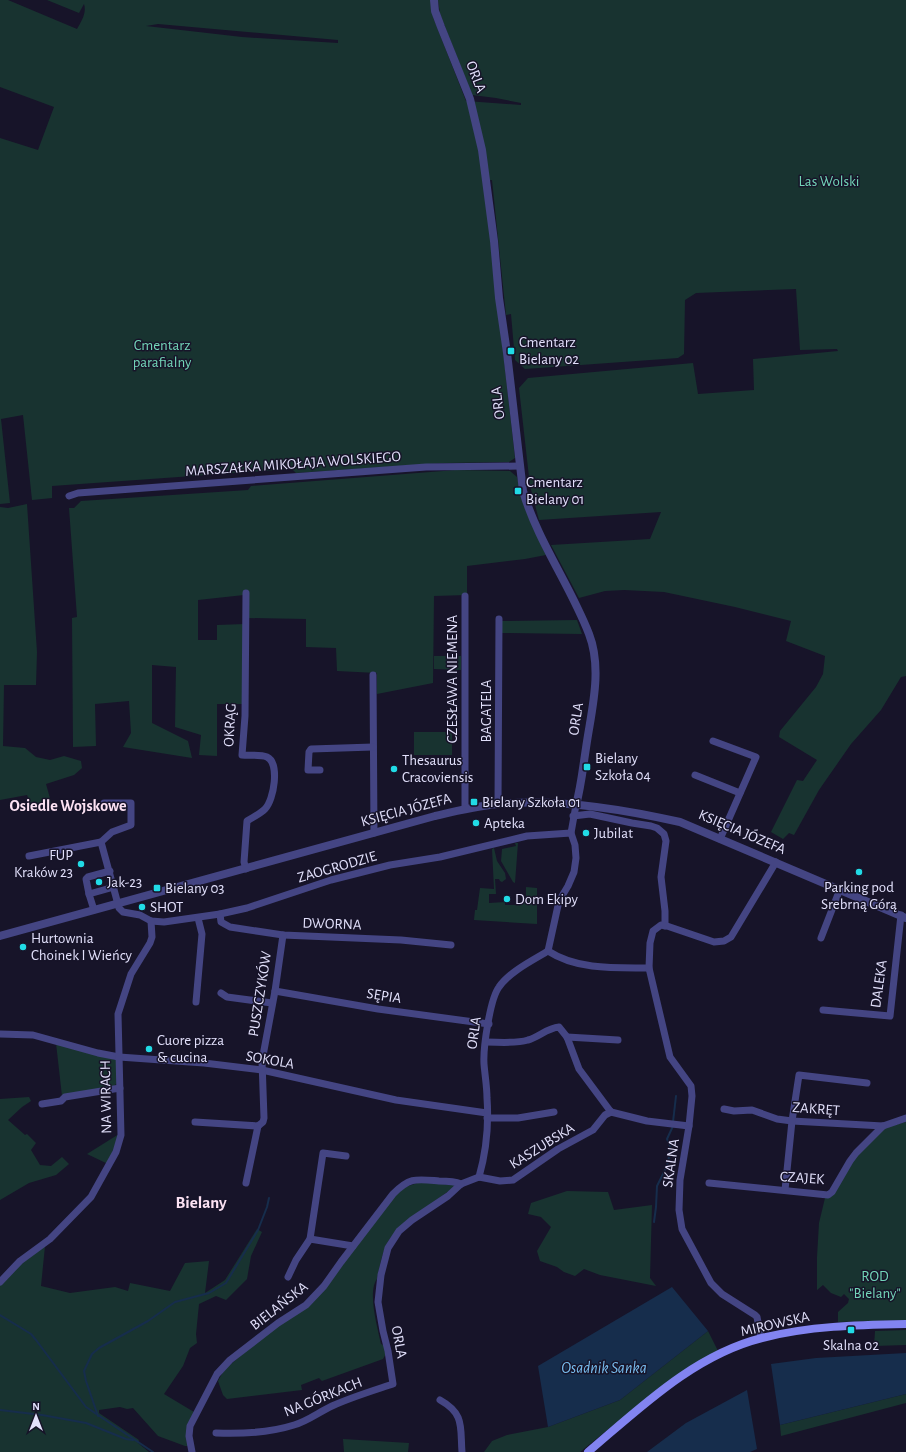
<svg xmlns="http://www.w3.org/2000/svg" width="906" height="1452" font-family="'Alegreya Sans',sans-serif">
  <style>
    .green { fill: #183330; fill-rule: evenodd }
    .water { fill: #162d4c }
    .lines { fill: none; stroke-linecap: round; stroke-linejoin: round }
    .stream { stroke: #162d4c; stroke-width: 2 }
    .minor { stroke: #444583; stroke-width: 7 }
    .tertiary { stroke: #444583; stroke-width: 8 }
    .secondary { stroke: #8284f1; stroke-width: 8 }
    .poi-dot { fill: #21dbe6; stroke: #171429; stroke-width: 1.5 }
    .labels { text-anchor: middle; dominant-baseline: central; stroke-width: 3; stroke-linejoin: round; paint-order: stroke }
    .street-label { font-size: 15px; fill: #e2e0fb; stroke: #171429 }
    .park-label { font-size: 15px; fill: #72d5b8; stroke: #171429 }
    .poi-label { font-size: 15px; fill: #e2e0fb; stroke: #171429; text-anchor: start }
    .neighbourhood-label { font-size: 16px; font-weight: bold; fill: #fce2f3; stroke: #171429 }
    .water-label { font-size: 16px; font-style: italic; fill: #79bef0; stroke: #171429 }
    .quarter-label { font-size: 17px; font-weight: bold; fill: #fce2f3; stroke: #171429 }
  </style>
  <rect width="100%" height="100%" fill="#171429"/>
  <g class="green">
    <path d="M0,0H8L77,29C81,22 87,13 84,4L79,13L47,0H431L433,17L466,101L521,105V103L496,98L472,95L440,14L438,0H906V676L901,677L881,710L851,744L819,790L794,835L789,833L783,839L771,832L797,780L803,781L817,760L779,737L780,731L816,687L823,674L825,656L786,641L791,621L735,607L664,592L624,590L605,591L579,598L551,545L650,539L661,512L539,520L530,486L519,388L528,378L693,363L698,394L754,390L753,359L838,351L837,349L800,350L796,289L696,293L685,300L684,354L678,358L525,369L515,360L511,314L506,315L492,180L484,181L515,458L509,462L444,463L296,473L292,469L52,486V498L32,500L23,415L1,419L10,503L0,504V138L38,150L54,107L0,87ZM158,24L338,40V43L242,37L146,26Z"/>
    <polygon points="456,470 510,471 517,477 524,506 546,555 525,559 467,566 467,595 434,596 433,683 377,694 377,673 337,671 336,648 306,647 306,619 247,618 247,589 244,595 198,600 198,640 217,640 217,625 245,624 242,704 217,704 217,756 199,755 201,735 175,727 176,667 152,665 152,723 188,741 192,758 123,747 131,733 129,701 95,704 96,746 73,747 72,618 77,617 69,508 74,508 81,501 248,490 251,486"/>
    <polygon points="27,504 37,652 36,685 4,685 3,746 25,748 36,757 50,760 64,756 81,761 82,768 74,775 46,784 53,809 33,810 27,795 0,800 0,507 8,508"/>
    <polygon points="577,620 582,634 501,633 501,621"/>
    <polygon points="434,656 461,656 461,670 434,669"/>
    <rect x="414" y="732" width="38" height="23"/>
    <polygon points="515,843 518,843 515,883 513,882 501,861 502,849 516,846"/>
    <polygon points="494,848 497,861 505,873 506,879 502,882 500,881 499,879 495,879 496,894 489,894 489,903 505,902 505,905 516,905 516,902 526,902 526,887 537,888 537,924 474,920 475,910 477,910 480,888 494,889 492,849"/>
    <polygon points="56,1043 116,1060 117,1083 113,1087 62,1096"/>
    <polygon points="29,1097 31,1101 22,1107 8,1120 25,1135 27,1134 36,1143 31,1150 40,1165 51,1166 62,1157 69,1164 56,1175 29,1183 0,1200 0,1099"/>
    <polygon points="906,1122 906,1320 838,1322 838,1312 848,1303 849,1299 844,1294 841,1297 831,1293 823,1285 817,1290 817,1257 819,1223 825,1198 851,1162 886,1127"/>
    <polygon points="119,1134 108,1164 87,1154"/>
    <path d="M420,1182L454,1185V1187C436,1201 400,1223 389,1240C382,1251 380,1266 377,1279C367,1292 378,1329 381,1344L385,1346L387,1352L383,1359L322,1381L319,1378L301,1385L302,1390L227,1399L223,1395L218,1381L224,1370L270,1331L308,1306L394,1196L403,1188Z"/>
    <polygon points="567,1191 608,1192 614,1210 652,1205 650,1278 656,1286 600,1275 584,1269 575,1276 564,1272 557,1267 540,1261 537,1251 551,1227 541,1217 528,1214 531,1203"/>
    <polygon points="257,1229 262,1232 251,1256 247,1279 226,1300 216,1296 199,1304 196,1334 197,1343 190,1348 183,1366 164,1394 194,1412 190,1446 185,1446 158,1436 133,1408 127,1409 120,1407 99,1410 99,1413 139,1440 138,1443 149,1452 0,1452 0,1284 18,1266 45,1246 41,1286 70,1293 115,1287 128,1291 130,1283 170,1291 185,1263 209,1261 205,1293 225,1280"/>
    <polygon points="906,1330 906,1345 874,1346 875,1331"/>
    <polygon points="708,1331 718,1351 646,1399 580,1452 484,1452 492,1441 507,1435 548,1427 620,1400"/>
    <polygon points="906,1394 906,1403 781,1436 780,1425"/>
    <polygon points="343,1439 409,1443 408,1452 344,1452"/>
  </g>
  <g class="water">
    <polygon points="672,1287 708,1331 620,1400 548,1427 538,1366"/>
    <polygon points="906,1353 906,1394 780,1425 771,1364 816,1358"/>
    <polygon points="747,1390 757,1449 750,1452 647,1452 686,1423"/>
  </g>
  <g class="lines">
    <g class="stream">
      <polyline points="673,1122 676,1096"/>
      <polyline points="654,1222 656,1207 657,1186 667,1166 671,1148 667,1139 673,1126"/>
      <polyline points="0,1315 31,1334 36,1340 86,1407 153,1452"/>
      <polyline points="0,1410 42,1415 86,1423 126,1439 133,1440"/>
      <polyline points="98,1416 86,1381 84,1371 92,1354 99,1348 148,1321 175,1302 209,1293 226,1283 258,1230 267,1207 269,1198"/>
    </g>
    <g class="minor">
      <polyline points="69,496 78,493 426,467 520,466"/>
      <polyline points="373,675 374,833"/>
      <polyline points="713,741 756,757 720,839"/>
      <polyline points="320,770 308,770 309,752 311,749 373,747"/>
      <polyline points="695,775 740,793"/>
      <polyline points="104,803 131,803 131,825 112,832 101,842 119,908 123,912 140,915 151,921 164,922 220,914 247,908 331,880 390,865 440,857 527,836 571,833"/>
      <polyline points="498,804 499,619"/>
      <polyline points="465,809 465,596"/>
      <polyline points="573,816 590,814 632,823 651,826 657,828 664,834 666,841 661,877 665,911 665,926"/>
      <polyline points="29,856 101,842"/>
      <path d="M246,869L244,862L247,821C253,817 260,814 265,809C274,800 280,763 267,757C260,754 249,756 242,755L245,716L246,593"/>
      <polyline points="89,894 86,879 88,877 110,871"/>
      <polyline points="94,910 89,894 114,887"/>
      <polyline points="220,914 221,922 230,927 283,935 401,940 451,945"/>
      <polyline points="821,938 840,889"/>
      <path d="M548,951C577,970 615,968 649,968"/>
      <polyline points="275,991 378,1009 489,1024"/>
      <polyline points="221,993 227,997 272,1003"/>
      <polyline points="196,1002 202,934 198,918"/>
      <polyline points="823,1010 890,1016 901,915"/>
      <polyline points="0,1034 33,1035 98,1053 119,1057 204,1063 262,1070 396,1100 487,1113"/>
      <polyline points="567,1037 618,1040"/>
      <path d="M486,1042C499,1042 515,1044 528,1040C539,1037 547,1028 559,1027L567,1037L579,1069L611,1112"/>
      <polyline points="42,1104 61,1101 65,1097 120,1088"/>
      <polyline points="724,1109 734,1111 752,1110 777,1119 792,1121 883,1126 906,1118"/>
      <polyline points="611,1112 647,1121 689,1126"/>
      <polyline points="487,1118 518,1118 554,1112"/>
      <polyline points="195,1122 258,1126"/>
      <polyline points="258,1126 263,1122 264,1118 262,1061 275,991 283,935"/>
      <path d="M479,1177C486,1152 489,1125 487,1098C487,1087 485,1076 484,1064C483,1048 490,999 499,987C509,972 533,960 548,951L559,901L568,886L574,872L576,858L575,845L571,833L576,805"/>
      <polyline points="479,1177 500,1181 513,1180 558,1149 593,1130 605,1115 611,1112"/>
      <polyline points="246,1183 258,1126"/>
      <polyline points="709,1183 828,1195 832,1192 850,1161 856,1153 883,1126"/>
      <polyline points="785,1190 792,1121 799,1075 867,1083"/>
      <polyline points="310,1239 353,1246"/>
      <polyline points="288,1277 296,1260 310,1239 323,1153 346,1156"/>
      <polyline points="0,1282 20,1261 50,1239 91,1197 116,1152 121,1135 118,1014 131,974 150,943 152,937 151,921"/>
      <polyline points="761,1338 757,1317 755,1315 722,1294 711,1283 682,1229 679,1210 680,1180 689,1126 692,1096 691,1086 670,1057 649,968 650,943 653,931 661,925 667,926 714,942 724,941 731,937 776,862"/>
      <path d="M440,1400C465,1414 460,1427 462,1452"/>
      <path d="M216,1433C242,1434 269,1433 294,1425C308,1421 319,1412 332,1406C352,1397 372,1391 393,1384L388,1351L383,1331L378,1302L381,1275L388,1248L399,1231L412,1220L448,1196L461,1184L479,1177"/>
      <path d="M192,1452L189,1436L190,1426L217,1374L230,1360L278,1323L306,1305L324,1286L341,1262L393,1194C410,1177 416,1179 439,1181C447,1181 454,1181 461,1184"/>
    </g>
    <g class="tertiary">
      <path d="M434,0L435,11L441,27L470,99L482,150L494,241L499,298L507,353L523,491C538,542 570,585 589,634C603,670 591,712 586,748C583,767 581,787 576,805"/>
      <path d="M0,936L435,816C456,811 476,806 498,804C557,798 623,809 680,822L906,918"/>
    </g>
    <path class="secondary" d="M588,1452C640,1408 694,1355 762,1338C809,1326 857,1325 906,1324"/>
  </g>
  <g class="poi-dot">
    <rect x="507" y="347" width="8" height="8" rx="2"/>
    <rect x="514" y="487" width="8" height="8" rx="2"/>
    <rect x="583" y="763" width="8" height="8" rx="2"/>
    <circle cx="394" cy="769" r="4"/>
    <rect x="470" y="798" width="8" height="8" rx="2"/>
    <circle cx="476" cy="823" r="4"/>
    <circle cx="586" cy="833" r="4"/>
    <circle cx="81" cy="864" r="4"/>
    <circle cx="859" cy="872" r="4"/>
    <circle cx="99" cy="882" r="4"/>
    <rect x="153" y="884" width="8" height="8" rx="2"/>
    <circle cx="507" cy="899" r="4"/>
    <circle cx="142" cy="907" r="4"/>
    <circle cx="23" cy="947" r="4"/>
    <circle cx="149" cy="1049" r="4"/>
    <rect x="847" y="1326" width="8" height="8" rx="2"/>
  </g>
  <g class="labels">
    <g class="street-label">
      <text transform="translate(476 77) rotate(69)">ORLA</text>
      <text transform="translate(498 403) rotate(-97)">ORLA</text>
      <text transform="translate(293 464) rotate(-4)">MARSZAŁKA MIKOŁAJA WOLSKIEGO</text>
      <text transform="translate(452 679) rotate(-90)">CZESŁAWA NIEMENA</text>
      <text transform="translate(486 711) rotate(-90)">BAGATELA</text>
      <text transform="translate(576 719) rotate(-81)">ORLA</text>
      <text transform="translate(230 725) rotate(-87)">OKRĄG</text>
      <text transform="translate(406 810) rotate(-15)">KSIĘCIA JÓZEFA</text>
      <text transform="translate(742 832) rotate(23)">KSIĘCIA JÓZEFA</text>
      <text transform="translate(337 867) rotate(-16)">ZAOGRODZIE</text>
      <text transform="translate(332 924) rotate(2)">DWORNA</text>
      <text transform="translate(879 984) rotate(-82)">DALEKA</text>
      <text transform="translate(260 994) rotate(-81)">PUSZCZYKÓW</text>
      <text transform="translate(384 996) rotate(9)">SĘPIA</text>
      <text transform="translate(474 1033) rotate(-82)">ORLA</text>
      <text transform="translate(270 1060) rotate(10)">SOKOLA</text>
      <text transform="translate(106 1097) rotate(-91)">NA WIRACH</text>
      <text transform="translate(816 1109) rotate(4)">ZAKRĘT</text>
      <text transform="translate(542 1146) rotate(-32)">KASZUBSKA</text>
      <text transform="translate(671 1163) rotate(-82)">SKALNA</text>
      <text transform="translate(802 1178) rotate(4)">CZAJEK</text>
      <text transform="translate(279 1306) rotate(-38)">BIELAŃSKA</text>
      <text transform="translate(775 1324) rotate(-13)">MIROWSKA</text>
      <text transform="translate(399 1342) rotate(79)">ORLA</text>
      <text transform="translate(323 1397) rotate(-22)">NA GÓRKACH</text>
    </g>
    <g class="park-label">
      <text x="829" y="181">Las Wolski</text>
      <text x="162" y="345">Cmentarz<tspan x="162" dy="17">parafialny</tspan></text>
      <text x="875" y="1276">ROD<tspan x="875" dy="17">"Bielany"</tspan></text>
    </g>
    <g class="poi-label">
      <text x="519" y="342">Cmentarz<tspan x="519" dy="17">Bielany 02</tspan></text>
      <text x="526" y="482">Cmentarz<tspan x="526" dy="17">Bielany 01</tspan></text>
      <text x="595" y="758">Bielany<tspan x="595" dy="17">Szkoła 04</tspan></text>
      <text x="402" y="760">Thesaurus<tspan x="402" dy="17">Cracoviensis</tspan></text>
      <text x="482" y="802">Bielany Szkoła 01</text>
      <text x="484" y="823">Apteka</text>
      <text x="594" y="833">Jubilat</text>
      <text x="73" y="855" text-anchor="end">FUP<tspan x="73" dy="17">Kraków 23</tspan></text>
      <text x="107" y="882">Jak-23</text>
      <text x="859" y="887" text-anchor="middle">Parking pod<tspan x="859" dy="17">Srebrną Górą</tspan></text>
      <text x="165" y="888">Bielany 03</text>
      <text x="515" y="899">Dom Ekipy</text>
      <text x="150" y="907">SHOT</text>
      <text x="31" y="938">Hurtownia<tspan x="31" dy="17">Choinek I Wieńcy</tspan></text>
      <text x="157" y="1040">Cuore pizza<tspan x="157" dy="17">&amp; cucina</tspan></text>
      <text x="851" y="1345" text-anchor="middle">Skalna 02</text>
    </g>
    <g class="neighbourhood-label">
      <text x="68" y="806">Osiedle Wojskowe</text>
    </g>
    <g class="water-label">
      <text x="604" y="1368">Osadnik Sanka</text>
    </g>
    <g class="quarter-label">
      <text x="201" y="1202">Bielany</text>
    </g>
  </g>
  <g transform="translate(36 1416)" stroke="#171429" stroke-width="3" paint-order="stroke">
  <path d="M0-3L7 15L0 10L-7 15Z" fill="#e2e0fb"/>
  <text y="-6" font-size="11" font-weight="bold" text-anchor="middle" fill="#e2e0fb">N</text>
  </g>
</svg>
